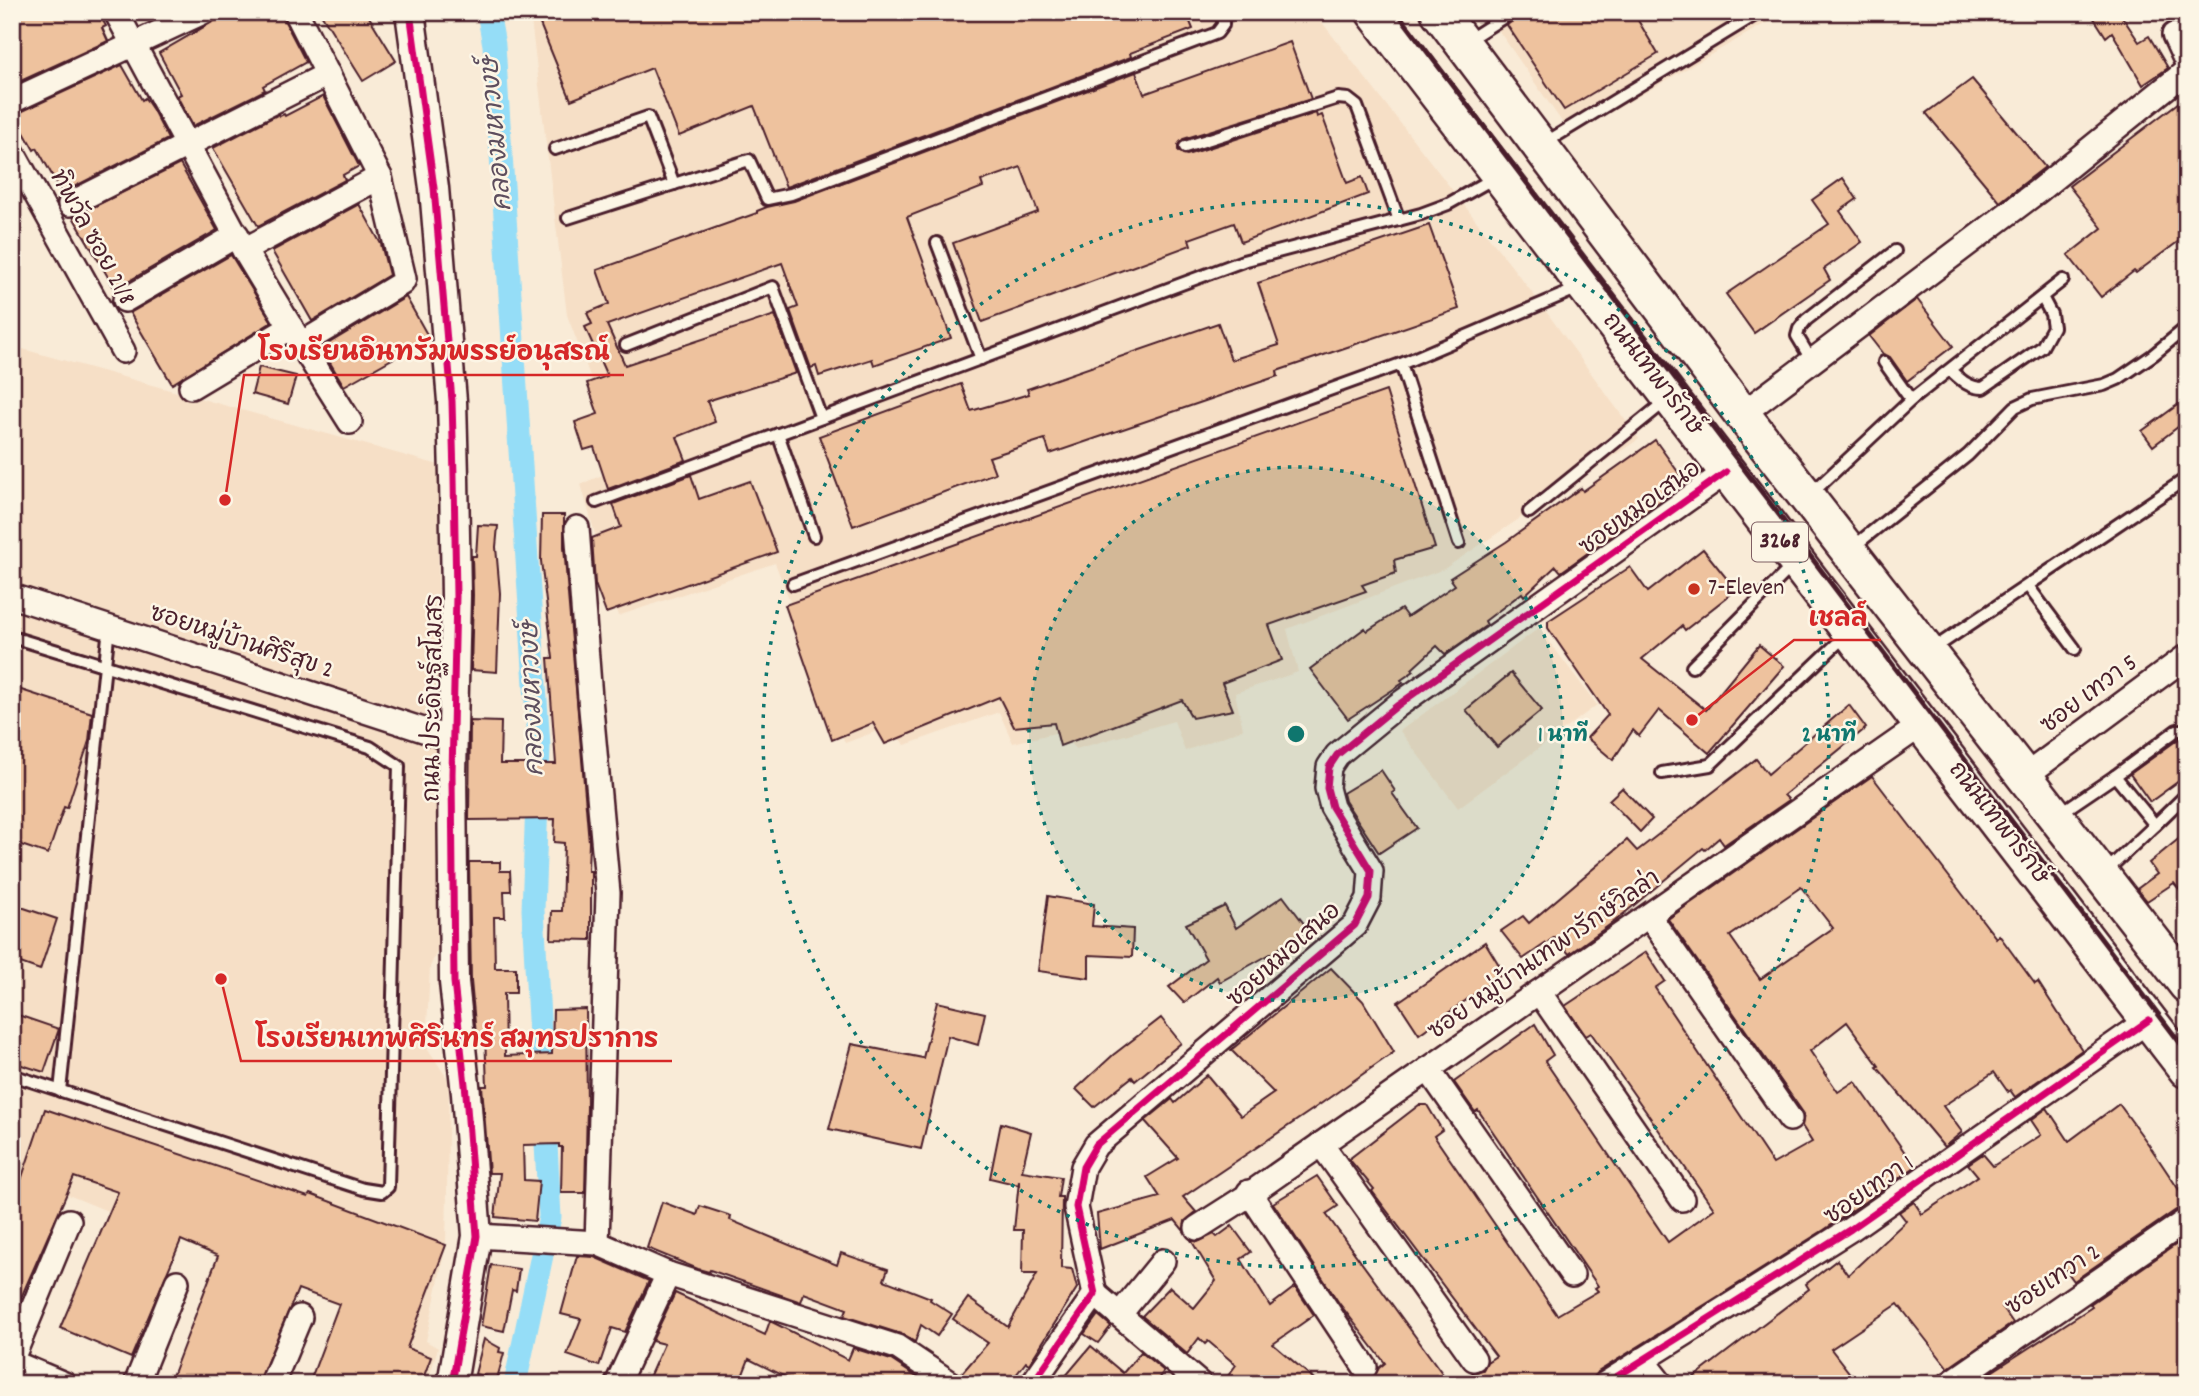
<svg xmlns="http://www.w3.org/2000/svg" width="2199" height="1396" font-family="Dekko,'Playpen Sans Thai',sans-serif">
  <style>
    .built { fill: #f6dfc6 }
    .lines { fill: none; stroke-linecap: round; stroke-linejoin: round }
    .canal { stroke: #95ddf7; stroke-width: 23 }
    .building { fill: #eec29e; stroke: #4a1f2b; stroke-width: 2; fill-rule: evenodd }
    .service-casing { stroke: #4a1f2b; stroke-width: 16 }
    .minor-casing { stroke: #4a1f2b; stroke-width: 28 }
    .tertiary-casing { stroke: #4a1f2b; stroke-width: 33 }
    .primary-casing { stroke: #4a1f2b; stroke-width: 40 }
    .service { stroke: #fcf5e5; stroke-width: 10 }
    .minor { stroke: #fcf5e5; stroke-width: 23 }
    .tertiary { stroke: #fcf5e5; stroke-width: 28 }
    .primary { stroke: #fcf5e5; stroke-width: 35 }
    .rail { stroke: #4a1f2b; stroke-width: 5 }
    .cycleway-casing { stroke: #fcf5e5; stroke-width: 11 }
    .cycleway { stroke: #d6006c; stroke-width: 7 }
    .ring { fill: none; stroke: #0f766e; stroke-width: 3.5; stroke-dasharray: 3.5 7 }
    .poi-dot { fill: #c8321e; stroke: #fcf5e5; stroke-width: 2.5 }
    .labels { text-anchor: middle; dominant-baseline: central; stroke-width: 5; stroke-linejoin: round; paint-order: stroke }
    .shield { fill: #fcf5e5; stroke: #7f5f63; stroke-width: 2 }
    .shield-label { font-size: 23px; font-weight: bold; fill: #4a1f2b }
    .street-label { font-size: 24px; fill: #4a1f2b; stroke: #fcf5e5 }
    .poi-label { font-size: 24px; fill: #4a1f2b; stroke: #fcf5e5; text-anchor: start }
    .water-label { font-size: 26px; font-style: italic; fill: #5d4e5e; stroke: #fcf5e5 }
    .centre { fill: #0f766e; stroke: #fcf5e5; stroke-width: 3.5 }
    .ring-label { font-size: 21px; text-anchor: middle; font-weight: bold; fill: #0f766e; stroke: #fcf5e5; stroke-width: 5; stroke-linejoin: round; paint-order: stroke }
    .leader { fill: none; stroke: #d62828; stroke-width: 2.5 }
    .callout-dot { fill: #d62828; stroke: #fcf5e5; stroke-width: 2.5 }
    .callout-label { font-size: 26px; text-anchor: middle; font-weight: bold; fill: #d62828; stroke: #fcf5e5; stroke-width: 5; stroke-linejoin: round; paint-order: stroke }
  </style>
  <rect width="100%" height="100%" fill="#f9ebd7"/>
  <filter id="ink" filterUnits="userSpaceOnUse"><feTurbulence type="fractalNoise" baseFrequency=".0143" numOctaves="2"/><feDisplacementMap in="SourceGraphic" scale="14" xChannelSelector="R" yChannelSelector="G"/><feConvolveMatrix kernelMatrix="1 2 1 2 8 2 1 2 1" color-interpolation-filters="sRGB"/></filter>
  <g filter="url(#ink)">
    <g class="built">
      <polygon points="530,12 1314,12 1537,299 1639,439 1444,569 1287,629 1298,672 1235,693 1243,729 1185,751 1174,721 1076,749 1059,732 1013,743 999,712 905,745 888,727 845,743 775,563 618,616 581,484 624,466 567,315"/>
      <polygon points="1500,12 1785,12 1571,135 1490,18"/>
      <polygon points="12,346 439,465 437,723 12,583"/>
      <polygon points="12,608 436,748 442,940 430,967 426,1046 449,1081 446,1245 426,1341 438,1348 427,1384 347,1384 374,1320 12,1172"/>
      <polygon points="1539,628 1597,705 1458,808 1400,731"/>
    </g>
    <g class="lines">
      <polyline class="canal" points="488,12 494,45 539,747 533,910 550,1217 515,1384"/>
    </g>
    <g class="building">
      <polygon points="12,12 98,12 106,26 102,28 108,41 12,85"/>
      <polygon points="230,12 280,12 306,62 263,86 265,90 193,126 177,96 181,94 159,53"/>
      <polygon points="320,12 366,12 396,61 363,81"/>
      <polygon points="569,12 1186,12 1193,29 1130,53 1131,57 786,187 754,106 679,136 652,68 571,100 540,24"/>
      <polygon points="1520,12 1633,12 1658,54 1564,110 1507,25 1517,18"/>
      <polygon points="2090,12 2119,12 2139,42 2149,36 2168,68 2143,85 2112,32 2106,37"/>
      <polygon points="1290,42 1311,99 1183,139 1178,145 1178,150 1183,154 1187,155 1316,113 1317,117 1322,115 1347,183 1362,177 1368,194 1241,242 1234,223 1189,239 1191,245 982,322 953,243 1038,212 1021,167 981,181 983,187 907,217 951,338 874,365 872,359 819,376 816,366 811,368 790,310 798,307 782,263 607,325 625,365 775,315 796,373 707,401 715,422 677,437 686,460 608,489 594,447 584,450 575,422 598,414 587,383 607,376 585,327 592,324 587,313 609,304 597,270 757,213 757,211 767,207 794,201 1136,72 1144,94"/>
      <polygon points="122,65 142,100 145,98 153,110 168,139 62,193 37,148 34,150 14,115"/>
      <polygon points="1972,79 2045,167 2000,202 1926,113"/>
      <polygon points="323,96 359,166 343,175 345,180 258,226 213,148 279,114 280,116 284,114 285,116"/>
      <polygon points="2187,96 2187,235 2136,273 2134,271 2101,297 2068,255 2102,228 2069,186"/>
      <polygon points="180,164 217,230 115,289 73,217"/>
      <polygon points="1843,178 1857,199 1840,211 1862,242 1824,269 1830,280 1754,333 1726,294 1829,224 1812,200"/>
      <polygon points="359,204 381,244 389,275 312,321 272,251"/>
      <polygon points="1429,225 1459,309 1277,371 1278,376 1050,454 1045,439 989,457 995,473 853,526 819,436 961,384 971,411 1029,394 1027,389 1218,323 1231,360 1279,345 1258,283"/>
      <polygon points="231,255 272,322 172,384 130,313"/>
      <polygon points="406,297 429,338 344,386 323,351 328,349 326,345"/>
      <polygon points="1917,299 1953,346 1907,381 1890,357 1883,354 1869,336"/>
      <polygon points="259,367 296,376 288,404 252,394"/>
      <polygon points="1386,391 1435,548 1394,560 1396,573 1362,585 1366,591 1269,625 1282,660 1222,683 1233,710 1192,718 1182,700 1060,746 1054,723 1014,727 999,697 885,744 873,723 832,740 785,605"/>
      <polygon points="2187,398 2187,420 2153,446 2142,431"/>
      <polygon points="1655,440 1686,483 1561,572 1556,566 1524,596 1522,593 1485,621 1487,625 1445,654 1437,646 1412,669 1414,671 1401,680 1403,683 1348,719 1310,669 1365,628 1367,631 1401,609 1407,617 1455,585 1450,578 1506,542 1581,488 1583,491"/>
      <polygon points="691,475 699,499 750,481 777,552 606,613 595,584 592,538 621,527 613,504"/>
      <polygon points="542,515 564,515 564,547 589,842 588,871 591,871 591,940 551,939 552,911 562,911 564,843 554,842 555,819 469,820 470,721 501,722 500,764 556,764 548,658 553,658 541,561"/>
      <polygon points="478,525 498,526 496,547 500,593 497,672 471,670 473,595 472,556 476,556"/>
      <polygon points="1703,549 1736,590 1685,630 1682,626 1642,659 1706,710 1759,645 1784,666 1709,753 1659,710 1639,736 1633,730 1613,760 1587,738 1608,715 1548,628 1548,621 1630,567 1648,592"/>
      <polygon points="1511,673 1542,710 1497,747 1466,710"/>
      <polygon points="12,687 92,713 89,741 67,808 64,807 48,854 12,842"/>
      <polygon points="1849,705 1866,728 1784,795 1789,800 1724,845 1719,838 1705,850 1703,848 1615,921 1569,954 1555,937 1523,959 1501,931 1523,916 1529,923 1627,840 1637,851 1756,759 1768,774"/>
      <polygon points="2180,738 2187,738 2187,775 2150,802 2130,774"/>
      <polygon points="1381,770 1395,791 1392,793 1417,828 1379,853 1345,801 1343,793"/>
      <path d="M1872,776L1996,938L1999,935L2035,984L2038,982L2082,1050L2015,1097L2010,1090L2008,1092L1994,1072L1943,1106L1962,1132L1944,1147L1877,1067L1879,1066L1847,1022L1810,1051L1838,1092L1855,1081L1915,1167L1824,1230L1598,1372L1591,1384H1459L1473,1373L1483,1370L1487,1362L1496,1356L1372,1191L1374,1189L1349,1159L1419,1105H1427L1442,1130L1434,1136L1557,1315L1598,1291L1595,1288L1598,1286L1478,1110L1475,1112L1454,1082L1535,1024L1553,1055L1545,1061L1668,1242L1714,1209L1591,1033L1586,1036L1565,1006L1646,952L1665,981L1655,988L1773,1164L1812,1142L1802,1126L1804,1114L1668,919ZM1801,887L1833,928L1760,979L1730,936Z"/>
      <polygon points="1622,788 1652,819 1640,832 1609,800"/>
      <polygon points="2187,832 2187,899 2174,883 2147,901 2137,889 2157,874 2149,863"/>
      <polygon points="469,862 500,862 500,871 510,871 511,891 504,891 505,917 494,917 495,968 516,968 516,993 504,993 505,1056 552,1054 553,1010 586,1009 587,1107 585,1193 561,1193 562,1147 559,1147 559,1144 523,1145 524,1180 539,1181 535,1221 495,1217 500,1173 489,1173 482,1086 487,1086 485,1035 476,1035 471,981"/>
      <polygon points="1048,896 1094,904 1092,926 1133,929 1132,957 1089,955 1089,978 1038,971"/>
      <polygon points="1283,896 1308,929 1272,953 1220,982 1217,977 1184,1003 1169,987 1206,959 1186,924 1225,906 1236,928"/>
      <polygon points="12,904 57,919 40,970 12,960"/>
      <polygon points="1485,942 1504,973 1419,1034 1398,1002"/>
      <polygon points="1331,968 1363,1001 1394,1052 1312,1110 1183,1197 1196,1212 1185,1221 1184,1231 1175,1220 1100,1249 1097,1214 1160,1197 1147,1177 1178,1158 1145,1121 1172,1099 1175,1103 1207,1075 1241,1116 1274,1093 1231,1050"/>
      <polygon points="937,1002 985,1013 978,1045 948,1036 921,1149 829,1129 852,1044 923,1058"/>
      <polygon points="12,1013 59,1029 44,1072 12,1062"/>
      <polygon points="1161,1018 1181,1043 1135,1081 1132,1077 1094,1107 1076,1089 1113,1055"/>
      <polygon points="2119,1104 2149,1145 2187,1202 2187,1206 2179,1208 2074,1281 2063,1266 2002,1307 2013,1323 1948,1368 1898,1304 1831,1349 1858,1384 1685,1384 1809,1289 1806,1284 1837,1260 1848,1275 1906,1221 1899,1212 1914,1202 1922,1214 1978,1176 1968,1164 1983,1154 1993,1166 2041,1135 2031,1120 2047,1108 2069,1141"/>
      <polygon points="45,1109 308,1197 310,1194 446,1245 407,1348 431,1357 421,1384 309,1384 339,1304 298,1289 258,1384 169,1384 218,1256 181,1240 131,1358 60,1328 118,1192 74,1177 12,1318 12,1178 20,1183"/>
      <polygon points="1001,1123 1031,1132 1022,1171 1061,1177 1058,1197 1062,1197 1061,1268 1072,1269 1077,1288 1029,1364 1026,1362 1009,1384 966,1384 961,1374 988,1343 953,1319 968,1298 1008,1327 1037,1274 1022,1274 1023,1230 1014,1230 1019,1181 1019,1185 990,1178"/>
      <polygon points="1317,1176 1338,1206 1326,1214 1450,1384 1359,1384 1373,1378 1379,1368 1385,1363 1339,1303 1273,1203"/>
      <polygon points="662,1202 697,1215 700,1206 731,1216 730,1220 837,1265 841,1253 888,1269 884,1280 931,1298 930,1300 952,1314 937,1336 921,1325 915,1342 901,1334 844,1316 847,1309 804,1293 801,1302 710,1270 709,1272 698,1269 647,1248"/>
      <polygon points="1232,1226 1251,1252 1241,1259 1270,1306 1295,1287 1314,1315 1273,1344 1320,1384 1222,1384 1236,1365 1208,1341 1205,1344 1199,1338 1187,1354 1142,1316 1170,1287 1194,1308 1216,1281 1191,1240 1198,1242 1214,1234 1217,1237"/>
      <polygon points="2187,1237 2187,1384 1993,1384 1987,1375 2092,1307 2090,1304"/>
      <polygon points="577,1256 594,1257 649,1281 625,1332 612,1328 599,1366 567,1355 581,1319 561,1314"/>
      <polygon points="491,1265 519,1269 516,1291 512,1290 504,1331 481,1326"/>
      <polygon points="675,1293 765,1335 770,1321 848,1360 853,1348 891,1360 927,1384 799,1384 749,1359 739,1384 646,1384 664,1344 652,1341"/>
      <polygon points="1098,1315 1111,1326 1098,1343 1084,1334"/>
      <polygon points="484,1339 500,1348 499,1352 504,1353 497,1379 475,1374"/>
      <polygon points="1091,1346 1123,1373 1141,1352 1164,1371 1154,1384 1059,1384"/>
    </g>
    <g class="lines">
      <g class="service-casing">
        <g id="service">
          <polyline points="1468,40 1512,12"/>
          <polyline points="1543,144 1760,12"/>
          <polyline points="1185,147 1338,98 1348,99 1357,106 1399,220"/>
          <polyline points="555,149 648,117 674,184"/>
          <polyline points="568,218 749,160 767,199 791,194 1217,33 1223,25 1223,12"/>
          <polyline points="937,243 981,359"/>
          <polyline points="626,345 773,287 821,418"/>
          <polyline points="1812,361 1797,336 1799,329 1806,320 1895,251"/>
          <polyline points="1884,362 1911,400"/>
          <polyline points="1401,364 1459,543"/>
          <path d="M1950,370C1960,379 1968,388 1983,388L2042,347L2053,327L2051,314L2042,297"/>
          <polyline points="778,434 814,536"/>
          <polyline points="1812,493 1911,400 2063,280"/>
          <polyline points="596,502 1243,261 1421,214 1448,204 1496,177"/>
          <polyline points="1529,512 1667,400"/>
          <polyline points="1853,547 1968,455 2015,407 2032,399 2104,385 2118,379 2153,355 2187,327"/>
          <polyline points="793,584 1401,364 1581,287"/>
          <polyline points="2028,586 2075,649"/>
          <polyline points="12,637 370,747 399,766 388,1187 382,1192 363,1189 12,1075"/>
          <polyline points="1933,649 2187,478"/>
          <polyline points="1692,667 1794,564"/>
          <polyline points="1662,773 1710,765 1846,635"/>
          <polyline points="2115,776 2177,730 2187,730"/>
          <polyline points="2059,814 2115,776 2155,825 2104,873"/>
          <polyline points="2155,825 2187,794"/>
          <polyline points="60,1091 109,627"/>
        </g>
      </g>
      <g class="minor-casing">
        <g id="minor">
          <polyline points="116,12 244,250 301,344 402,283 404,279 380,177 296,12"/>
          <polyline points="2174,35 2187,63"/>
          <polyline points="12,101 203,12"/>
          <polyline points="12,151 123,351"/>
          <polyline points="70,204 328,74"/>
          <polyline points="244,250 380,177"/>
          <polyline points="125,300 237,235"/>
          <polyline points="301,344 350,422"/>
          <polyline points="191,387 291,327"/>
          <polyline points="1742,414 2038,191 2184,73 2187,68"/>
          <polyline points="577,528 590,698 608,893 597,1243"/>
          <polyline points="12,596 454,740"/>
          <polyline points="2025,776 2187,656"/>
          <polyline points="1649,916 1790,1119"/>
          <polyline points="1539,992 1682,1199"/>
          <polyline points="1428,1069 1572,1275"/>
          <polyline points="1321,1144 1474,1359"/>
          <polyline points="1249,1192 1365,1367"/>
          <polyline points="1197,1228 1244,1198 1921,725"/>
          <polyline points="477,1236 597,1243 668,1274 897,1347 952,1384"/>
          <polyline points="1095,1294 1200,1384"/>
          <polyline points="1119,1315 1163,1261"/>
          <polyline points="12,1359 69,1221"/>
          <polyline points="1642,1360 1661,1384"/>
          <polyline points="12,1362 64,1384"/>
          <polyline points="136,1384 177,1282"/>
          <polyline points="272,1384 300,1317"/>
          <polyline points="617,1384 668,1274"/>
          <polyline points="1032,1384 1095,1294 1076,1207 1083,1167 1096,1145 1355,925 1369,898 1371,871 1332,807 1327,788 1329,767 1337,755 1398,705 1726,472"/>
          <polyline points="1605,1384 1851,1229 2149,1020"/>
          <polyline points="1949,1384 2187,1220"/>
        </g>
      </g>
      <g class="tertiary-casing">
        <polyline id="tertiary" points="410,12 434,188 452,401 454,477 456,596 452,774 454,982 466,1094 477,1236 452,1384"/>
      </g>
      <g class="primary-casing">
        <g id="primary">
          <polyline points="1374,12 2187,1070"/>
          <polyline points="1439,12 1742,414 2187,985"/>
        </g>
      </g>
      <use href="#service" class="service"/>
      <use href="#minor" class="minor"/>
      <use href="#tertiary" class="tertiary"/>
      <use href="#primary" class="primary"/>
      <polyline class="rail" points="1397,12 2187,1052"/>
      <g class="cycleway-casing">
        <g id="cycleway">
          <polyline points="410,12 434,188 452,401 454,477 456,596 452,774 454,982 466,1094 477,1236 452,1384"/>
          <polyline points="1032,1384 1095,1294 1076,1207 1083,1167 1096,1145 1355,925 1369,898 1371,871 1332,807 1327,788 1329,767 1337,755 1398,705 1726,472"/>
          <polyline points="1605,1384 1851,1229 2149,1020"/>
        </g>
      </g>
      <use href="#cycleway" class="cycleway"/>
    </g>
  </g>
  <circle cx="1296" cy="734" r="267" fill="#0f766e" fill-opacity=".12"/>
  <g class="ring">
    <circle cx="1296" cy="734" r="267"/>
    <circle cx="1296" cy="734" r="533"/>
  </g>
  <circle class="poi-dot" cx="1694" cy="589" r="7"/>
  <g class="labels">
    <rect class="shield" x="1752" y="522.5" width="56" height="39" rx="5"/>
    <g class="shield-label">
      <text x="1780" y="542">3268</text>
    </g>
    <g class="street-label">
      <text transform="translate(91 238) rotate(61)">ทิพวัล ซอย 21/8</text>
      <text transform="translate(1652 375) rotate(52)">ถนนเทพารักษ์</text>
      <text transform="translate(1641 509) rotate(-36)">ซอยหมอเสนอ</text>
      <text transform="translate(241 643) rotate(18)">ซอยหมู่บ้านศิรีสุข 2</text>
      <text transform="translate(2090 695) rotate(-37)">ซอย เทวา 5</text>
      <text transform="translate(435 698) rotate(-89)">ถนน ประดิษฐ์สโมสร</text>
      <text transform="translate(1998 824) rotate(52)">ถนนเทพารักษ์</text>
      <text transform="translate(1285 956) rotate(-42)">ซอยหมอเสนอ</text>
      <text transform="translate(1545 956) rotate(-35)">ซอย หมู่บ้านเทพารักษ์วิลล่า</text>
      <text transform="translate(1870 1191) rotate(-35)">ซอยเทวา 1</text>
      <text transform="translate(2054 1281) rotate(-34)">ซอยเทวา 2</text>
    </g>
    <g class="poi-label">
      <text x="1708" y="589">7-Eleven</text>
    </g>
    <g class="water-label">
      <text transform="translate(498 134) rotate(-95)">คลองมหาวงษ์</text>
      <text transform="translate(534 699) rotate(-92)">คลองมหาวงษ์</text>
    </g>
  </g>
  <circle cx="1296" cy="734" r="10" class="centre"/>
  <g class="ring-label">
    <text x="1563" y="741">1 นาที</text>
    <text x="1829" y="741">2 นาที</text>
  </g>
  <path class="leader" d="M225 500L244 375H624M1692 720L1794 640H1881M221 979L241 1061H672"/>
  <g class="callout-dot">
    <circle cx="225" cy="500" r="7"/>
    <circle cx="1692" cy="720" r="7"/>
    <circle cx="221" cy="979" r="7"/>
  </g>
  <g class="callout-label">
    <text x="434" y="360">โรงเรียนอินทรัมพรรย์อนุสรณ์</text>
    <text x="1838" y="626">เชลล์</text>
    <text x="457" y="1047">โรงเรียนเทพศิรินทร์ สมุทรปราการ</text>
  </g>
  <rect width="2199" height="1396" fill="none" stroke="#fcf5e5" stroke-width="42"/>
  <rect x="21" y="21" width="2157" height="1354" fill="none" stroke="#4a1f2b" stroke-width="2.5" filter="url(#ink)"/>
</svg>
